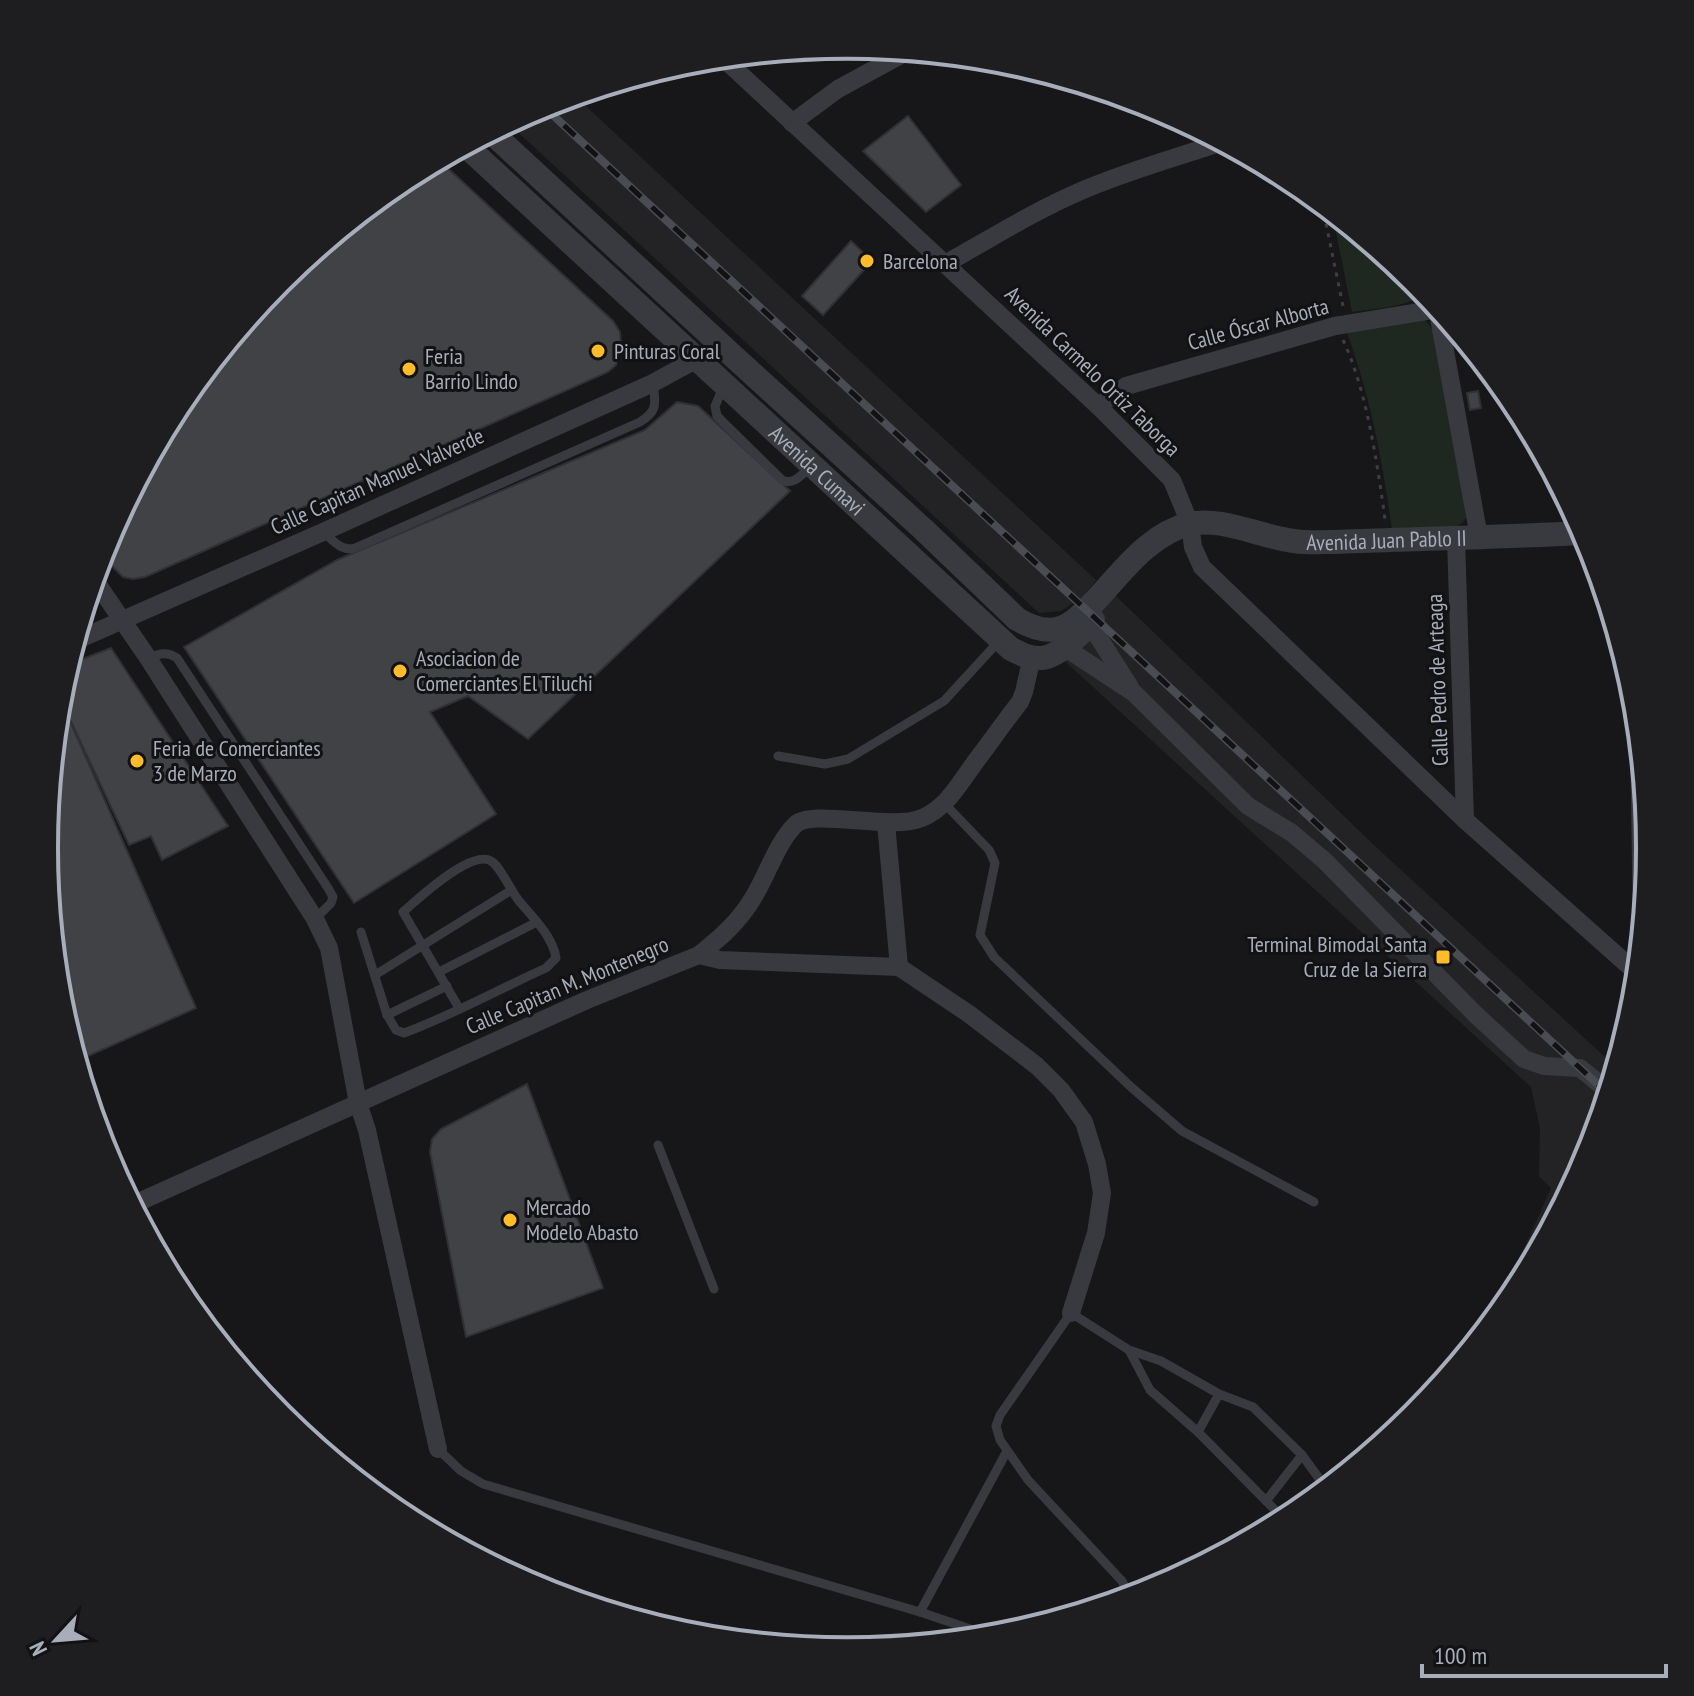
<svg xmlns="http://www.w3.org/2000/svg" width="1694" height="1696" font-family="'PT Sans Narrow',sans-serif">
  <style>
    .built { fill: #232326 }
    .green { fill: #1e2720 }
    .building { fill: #414246; stroke: #313135; stroke-width: 2 }
    .lines { fill: none; stroke-linecap: round; stroke-linejoin: round }
    .path { stroke: #3d3f45; stroke-width: 3; stroke-dasharray: 4 6; stroke-linecap: butt }
    .service { stroke: #393a40; stroke-width: 9 }
    .minor { stroke: #393a40; stroke-width: 18 }
    .tertiary { stroke: #393a40; stroke-width: 24 }
    .rail-casing { stroke: #4a4c53; stroke-width: 8 }
    .rail { stroke: #121214; stroke-width: 5; stroke-dasharray: 15; stroke-linecap: butt }
    .poi-dot { fill: #febb2a; stroke: #121214; stroke-width: 3 }
    .labels { text-anchor: middle; dominant-baseline: central; stroke-width: 6; stroke-linejoin: round; paint-order: stroke }
    .poi-label { font-size: 22px; fill: #a8adba; stroke: #121214; text-anchor: start }
    .street-label { font-size: 22px; fill: #a8adba; stroke: #121214 }
    .rim { fill: none; stroke: #a8adba; stroke-width: 4 }
  </style>
  <rect width="100%" height="100%" fill="#171719"/>
  <g class="built">
    <polygon points="575,96 1096,580 1084,596 1061,611 1039,613 508,123 540,106"/>
    <polygon points="1115,595 1376,847 1616,1067 1589,1156 1514,1294 1439,1387 1517,1264 1551,1188 1539,1176 1540,1128 1531,1087 1058,655"/>
  </g>
  <g class="green">
    <path d="M1332,212L1415,281L1425,292C1413,307 1371,309 1352,312Z"/>
    <path d="M1424,318L1434,332L1467,516L1463,522L1456,527L1392,530C1383,463 1370,394 1346,330Z"/>
  </g>
  <g class="building">
    <polygon points="908,116 961,185 926,212 863,151"/>
    <polygon points="439,160 613,321 620,332 621,347 616,365 608,372 145,577 133,579 123,577 111,565 102,551 105,540 180,402 280,280 401,180"/>
    <polygon points="851,241 872,261 823,315 802,296"/>
    <polygon points="1478,391 1481,408 1470,410 1467,393"/>
    <polygon points="677,402 698,406 790,491 528,739 468,696 430,712 496,814 354,903 184,647 337,560 645,430"/>
    <polygon points="111,648 228,826 162,860 151,836 129,845 59,696 67,665"/>
    <polygon points="59,696 196,1008 77,1061 59,1004 44,848"/>
    <polygon points="527,1084 603,1288 466,1337 430,1152 432,1139 441,1129"/>
  </g>
  <g class="lines">
    <g class="path">
      <polyline points="1322,204 1343,306"/>
      <path d="M1343,340C1367,391 1377,463 1385,519"/>
    </g>
    <g class="service">
      <path d="M723,388L715,406L717,416L782,480C794,486 802,474 811,466"/>
      <path d="M323,532C333,540 341,552 355,548L640,422C659,410 655,403 653,383"/>
      <path d="M148,658C159,654 166,651 177,658L328,888L333,897L331,903L315,919"/>
      <polyline points="778,756 825,764 848,759 944,701 1000,640"/>
      <polyline points="944,803 989,850 995,863 980,935 994,957 1131,1087 1182,1131 1314,1202"/>
      <path d="M361,932L387,1015L396,1030L404,1033C453,1015 499,989 546,968L556,958C553,937 533,917 519,901C511,891 500,866 491,861C471,849 418,899 403,912L459,1008"/>
      <polyline points="439,972 537,922"/>
      <polyline points="375,975 510,891"/>
      <polyline points="387,1015 447,986"/>
      <polyline points="658,1145 714,1289"/>
      <polyline points="1129,1350 1150,1390 1198,1432 1285,1520"/>
      <polyline points="1198,1432 1219,1394"/>
      <polyline points="438,1449 461,1471 483,1484 920,1612 994,1637"/>
      <polyline points="1266,1501 1302,1455"/>
      <polyline points="1130,1597 1122,1581 1028,1480 1000,1440 996,1426 1000,1415 1071,1313 1129,1350 1161,1361 1219,1394 1253,1407 1302,1455 1326,1488"/>
      <polyline points="920,1612 1007,1451"/>
    </g>
    <g class="minor">
      <polyline points="722,57 1098,406 1172,480 1190,524 1193,547 1202,567 1465,820 1638,974"/>
      <polyline points="792,123 838,89 908,51"/>
      <path d="M945,264C990,239 1034,211 1081,191C1127,171 1175,158 1222,142"/>
      <polyline points="1437,307 1479,537"/>
      <polyline points="1098,406 1126,386 1335,326 1438,309"/>
      <polyline points="1456,538 1465,820"/>
      <polyline points="94,579 148,658 315,919 329,948 358,1103 367,1130 438,1449"/>
      <polyline points="1090,624 1130,687"/>
      <polyline points="75,641 323,532 653,383 697,359"/>
      <polyline points="1064,647 1134,693 1248,806 1292,833 1325,861 1475,1014 1524,1059 1544,1066 1580,1068 1608,1091"/>
      <polyline points="1639,734 1642,929"/>
      <polyline points="886,823 899,967"/>
      <path d="M699,955C720,938 739,922 753,898C767,876 777,842 796,824C813,809 892,831 922,818C947,808 961,781 976,761C991,741 1005,721 1020,702L1024,692L1032,657"/>
      <polyline points="132,1205 587,1000 699,955 720,960 899,967 969,1014 1037,1066 1061,1090 1084,1122 1097,1164 1102,1193 1096,1233 1071,1313"/>
    </g>
    <g class="tertiary">
      <path id="s1" d="M491,132L733,356L924,530L1017,619C1029,626 1043,632 1057,629C1073,625 1085,611 1096,600C1122,572 1150,533 1190,524C1225,516 1268,541 1304,542C1332,543 1361,541 1389,540C1455,538 1520,536 1585,533"/>
      <path id="s2" d="M466,146L1011,649C1021,654 1031,659 1042,658C1058,657 1083,632 1093,620"/>
    </g>
    <g class="rail-casing">
      <polyline id="rail" points="542,105 1608,1094"/>
    </g>
    <use href="#rail" class="rail"/>
  </g>
  <g class="poi-dot">
    <circle cx="867" cy="261" r="8"/>
    <circle cx="598" cy="351" r="8"/>
    <circle cx="409" cy="369" r="8"/>
    <circle cx="400" cy="671" r="8"/>
    <circle cx="137" cy="761" r="8"/>
    <rect x="1435" y="949" width="16" height="16" rx="4"/>
    <circle cx="510" cy="1220" r="8"/>
  </g>
  <g class="labels">
    <g class="poi-label">
      <text x="883" y="261">Barcelona</text>
      <text x="614" y="351">Pinturas Coral</text>
      <text x="425" y="356">Feria<tspan x="425" dy="25">Barrio Lindo</tspan></text>
      <text x="416" y="658">Asociacion de<tspan x="416" dy="25">Comerciantes El Tiluchi</tspan></text>
      <text x="153" y="748">Feria de Comerciantes<tspan x="153" dy="25">3 de Marzo</tspan></text>
      <text x="1427" y="944" text-anchor="end">Terminal Bimodal Santa<tspan x="1427" dy="25">Cruz de la Sierra</tspan></text>
      <text x="526" y="1207">Mercado<tspan x="526" dy="25">Modelo Abasto</tspan></text>
    </g>
    <g class="street-label">
      <text transform="translate(1258 324) rotate(-15)">Calle Óscar Alborta</text>
      <text transform="translate(1093 371) rotate(44)">Avenida Carmelo Ortiz Taborga</text>
      <text stroke="none"><textPath href="#s2" startOffset="478">Avenida Cumavi</textPath></text>
      <text transform="translate(377 481) rotate(-24)">Calle Capitan Manuel Valverde</text>
      <text stroke="none"><textPath href="#s1" startOffset="1130">Avenida Juan Pablo II</textPath></text>
      <text transform="translate(1437 680) rotate(-92)">Calle Pedro de Arteaga</text>
      <text transform="translate(567 985) rotate(-23)">Calle Capitan M. Montenegro</text>
    </g>
  </g>
  <path d="M0 0H1694V1696H0ZM58 848a789 789 0 1 1 1578 0a789 789 0 1 1-1578 0Z" fill="#1e1e21" fill-rule="evenodd"/>
  <path class="rim" d="M58 848a789 789 0 1 1 1578 0a789 789 0 1 1-1578 0Z"/>
  <g transform="translate(56 1640) rotate(244)" stroke="#121214" stroke-width="6" paint-order="stroke">
  <path d="M0-6L14 30L0 20L-14 30Z" fill="#a8adba"/>
  <text y="-12" font-size="22" font-weight="bold" text-anchor="middle" fill="#a8adba">N</text>
  </g>
  <path d="M1422 1664v12h244v-12" fill="none" stroke="#a8adba" stroke-width="4"/>
  <text x="1434" y="1664" font-size="24" fill="#a8adba" stroke="#121214" stroke-width="6" paint-order="stroke">100 m</text>
</svg>
